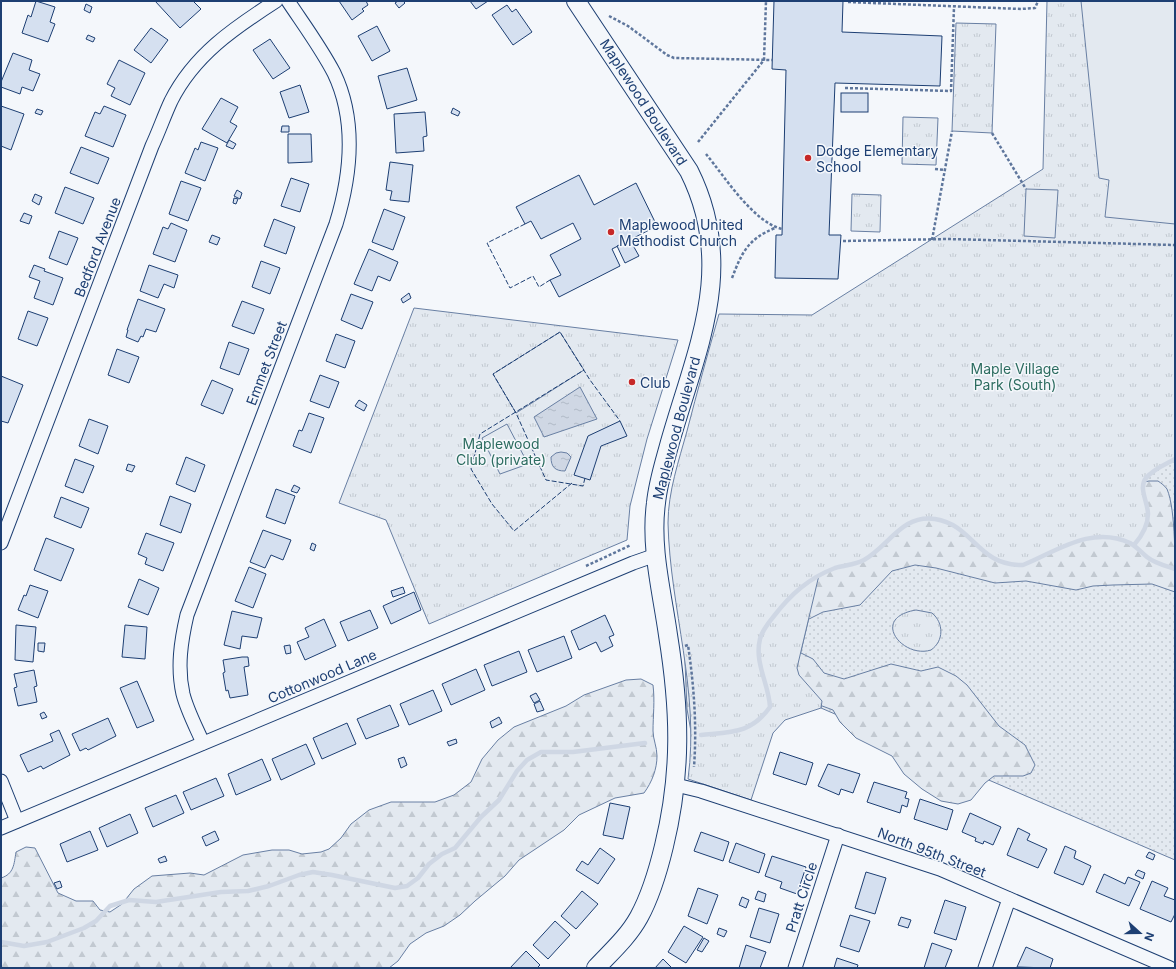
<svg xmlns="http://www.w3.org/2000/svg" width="1176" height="969" font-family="Inter,sans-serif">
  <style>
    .grass { fill: url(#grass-dots); stroke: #687fa3 }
    .forest { fill: url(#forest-firs); stroke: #687fa3 }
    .park { fill: url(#park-tufts); stroke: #687fa3 }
    .pitch { fill: #e3e9f0; stroke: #687fa3 }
    .water { fill: url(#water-ripples); stroke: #687fa3 }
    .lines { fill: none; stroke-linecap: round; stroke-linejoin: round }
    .stream { stroke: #cfd7e4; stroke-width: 4.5 }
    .building { fill: #d5e0f0; stroke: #1d3f73 }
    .street-casing { stroke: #1d3f73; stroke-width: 15 }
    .secondary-casing { stroke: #1d3f73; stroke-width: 20 }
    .path { stroke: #5e769c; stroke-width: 2.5; stroke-dasharray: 3 2; stroke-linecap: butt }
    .street { stroke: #f4f7fb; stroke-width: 13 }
    .secondary { stroke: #f4f7fb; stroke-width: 18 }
    .fence { stroke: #1d3f73; stroke-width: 1; stroke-dasharray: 5 2; stroke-linecap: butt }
    .poi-dot { fill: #c62828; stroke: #f4f7fb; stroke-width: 1.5 }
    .labels { text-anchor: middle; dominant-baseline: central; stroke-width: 3; stroke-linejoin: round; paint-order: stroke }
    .street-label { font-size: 14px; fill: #1d3f73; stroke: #f4f7fb }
    .poi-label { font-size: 14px; fill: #1d3f73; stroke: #f4f7fb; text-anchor: start }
    .park-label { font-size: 14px; fill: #2c6c60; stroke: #f4f7fb }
  </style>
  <defs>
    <pattern id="grass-dots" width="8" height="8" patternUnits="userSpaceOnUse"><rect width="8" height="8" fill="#e3e9f0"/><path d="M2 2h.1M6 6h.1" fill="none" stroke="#c2c9d1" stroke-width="1.8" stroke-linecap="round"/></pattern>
    <pattern id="forest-firs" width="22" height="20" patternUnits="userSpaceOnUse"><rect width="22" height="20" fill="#e3e9f0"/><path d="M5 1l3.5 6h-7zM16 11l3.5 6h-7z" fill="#c2c9d1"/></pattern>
    <pattern id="park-tufts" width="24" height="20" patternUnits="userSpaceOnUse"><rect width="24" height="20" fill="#e3e9f0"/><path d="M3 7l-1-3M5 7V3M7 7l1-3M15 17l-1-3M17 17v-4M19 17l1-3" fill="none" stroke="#c2c9d1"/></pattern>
    <pattern id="water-ripples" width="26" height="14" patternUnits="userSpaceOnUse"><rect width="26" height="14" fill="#cfd7e4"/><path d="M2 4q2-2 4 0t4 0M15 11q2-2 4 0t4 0" fill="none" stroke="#b1bac7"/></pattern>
  </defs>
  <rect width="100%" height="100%" fill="#f4f7fb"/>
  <polygon class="grass" points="1175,459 1175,860 821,708 822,701 797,668 819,575 1143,484 1152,472"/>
  <g class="forest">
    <path d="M1149,481H1158C1161,483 1165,486 1167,489C1176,510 1175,566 1175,592L1152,584L1113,585L1093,586L1076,590L1026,581L995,583L936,568L915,565L892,571L860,605L823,612L795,626L818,519L1135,484Z"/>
    <polygon points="684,639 791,648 813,659 824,673 844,679 891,664 921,671 938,667 956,676 967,685 999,726 1025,745 1035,765 1031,773 1023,776 994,776 985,783 971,800 958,804 941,801 922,789 904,774 892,756 856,738 840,722 833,710 806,700 693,743 687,709"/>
    <path d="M641,679L653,685C655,701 653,716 653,731C653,739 657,747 657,756C657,769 652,782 644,793L615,798L579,815L564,830L519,860L505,876L475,901L460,915L444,926L426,933L410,944L398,961L389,968H1V878C14,874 14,864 16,852L26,847L35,848L58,893L76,901H93L100,910L110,912L122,904L134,889L152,876L190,873L204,875L243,855L272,850H289L302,854L321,852L329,849L341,838L351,824L369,810L391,802H435L454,795L471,782L482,759L498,740L514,727L566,706L584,695L626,680Z"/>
  </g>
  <g class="park">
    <path d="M1047,1H1175V459C1166,464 1153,469 1146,478C1138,488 1148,502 1148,514C1148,526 1141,537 1134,545C1091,524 1062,549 1023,565C970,566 971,510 918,520C902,523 896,535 885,545C879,550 872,555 865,559C858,564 847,565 839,567C832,569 825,573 819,575L797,668L799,675L822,701L821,708L785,720L773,733L751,800L688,779C700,691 670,609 668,523C668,492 679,460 687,431C697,392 708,353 719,314L812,315L1043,169Z"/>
    <polygon points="956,23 996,24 992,133 952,131"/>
    <polygon points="903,117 938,118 936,165 902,164"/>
    <polygon points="852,194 881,195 880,232 851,231"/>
    <polygon points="414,308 678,340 647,439 630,506 627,540 429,624 386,520 339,503"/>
    <path d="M916,610L932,613C944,623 944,641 931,650C903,659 869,618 916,610Z"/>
  </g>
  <g class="pitch">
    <polygon points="1081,1 1175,1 1175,224 1105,217 1109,180 1099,178"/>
    <polygon points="1026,189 1058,190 1055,238 1024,236"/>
    <polygon points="560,332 584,370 516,413 493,374"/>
    <polygon points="507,424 528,464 500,474 482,438"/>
  </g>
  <g class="water">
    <polygon points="580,387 597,419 544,437 534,417"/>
    <path d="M561,452L567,453L571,457L565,471C555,471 551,467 551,457L556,453Z"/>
  </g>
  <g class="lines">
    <g class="stream">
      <path d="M1134,545C1141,537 1148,526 1148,514C1148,502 1138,488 1146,478C1153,469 1166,464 1175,459"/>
      <path d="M701,735C731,732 751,734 770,707C769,684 754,663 760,639C762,631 769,622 774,616C791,594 809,578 835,568C845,565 855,565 864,560C889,546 902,514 935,519C974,525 977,566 1023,565C1057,551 1092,525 1130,543C1137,547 1141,552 1147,557C1154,563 1166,566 1175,569"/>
      <polyline points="1,942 24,946 47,942 84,928 96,921 110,906 129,900 156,902 221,892 248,891 269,886 299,875 313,872 332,875 395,888 407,886 418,878 429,864 442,854 455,848 481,817 499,800 517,771 527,760 541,752 573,752 645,743"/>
    </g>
  </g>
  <g class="building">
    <polygon points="36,1 55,7 50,22 55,24 48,42 22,33 28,15 31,17"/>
    <polygon points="155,1 193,1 201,9 180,28"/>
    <polygon points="339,1 366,1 368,5 362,9 364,11 352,20"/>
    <polygon points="398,1 403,1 405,3 399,8 395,3"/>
    <polygon points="470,1 488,1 476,9"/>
    <polygon points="774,1 843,1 842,32 942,36 940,86 835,83 829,235 841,235 838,279 775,278 776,235 782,235 786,70 772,69"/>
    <polygon points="86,4 92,7 90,13 84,10"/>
    <polygon points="507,5 512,12 516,9 532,32 513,45 492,15"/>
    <polygon points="377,26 390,51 372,61 358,36"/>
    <polygon points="151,28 168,40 151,63 134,50"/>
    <polygon points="88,35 95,38 93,42 86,39"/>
    <polygon points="270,39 290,68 273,79 253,50"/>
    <polygon points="13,53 32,60 29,70 40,74 33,91 22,87 20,94 1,87 1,82"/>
    <polygon points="119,60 145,73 130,105 111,96 115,88 107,84"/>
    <polygon points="407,68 417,100 387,109 378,76"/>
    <polygon points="300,85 309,112 289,118 280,92"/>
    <rect x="841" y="93" width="27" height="19"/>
    <polygon points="221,98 238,107 230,122 237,126 227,143 202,129"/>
    <polygon points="1,106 24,114 11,150 1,146"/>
    <polygon points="104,106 126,115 113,147 85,136 95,112 100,114"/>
    <polygon points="453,108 460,112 458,116 451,113"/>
    <polygon points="37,109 43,111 41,115 35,113"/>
    <polygon points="425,112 427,136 423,137 424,151 396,153 394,114"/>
    <polygon points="282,126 289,126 289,132 281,132"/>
    <polygon points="288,134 311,134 312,162 288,163"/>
    <polygon points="229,140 236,144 233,149 226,146"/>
    <polygon points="201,142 218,148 205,181 185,173 195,148 198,150"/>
    <polygon points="81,147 109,158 98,184 70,173"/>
    <polygon points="390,162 413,165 409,202 390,200 392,191 386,190"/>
    <polygon points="579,175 594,205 636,183 657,226 612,249 620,266 559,297 550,280 561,275 550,255 581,239 573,223 541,239 531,221 525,224 516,207"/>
    <polygon points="291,178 309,184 300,212 281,206"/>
    <polygon points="181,181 201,188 188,221 169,214"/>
    <polygon points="65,187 94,198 83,224 55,213"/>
    <polygon points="237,190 242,193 240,199 234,196"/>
    <polygon points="35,194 42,197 39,205 32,201"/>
    <polygon points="234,198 238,199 236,204 233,203"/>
    <polygon points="384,209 405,217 393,250 372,242"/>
    <polygon points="24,213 32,216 29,224 20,221"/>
    <polygon points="274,219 295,227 286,254 264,246"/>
    <polygon points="171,223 187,230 175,262 153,254 163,227 168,229"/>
    <polygon points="59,231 78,238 67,265 49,258"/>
    <polygon points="212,235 220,238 217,245 209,242"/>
    <polygon points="630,240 639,256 625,263 617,246"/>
    <polygon points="369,249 398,262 390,281 378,276 372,291 354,284"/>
    <polygon points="261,261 280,268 270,294 252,287"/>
    <polygon points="34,265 45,269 44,271 63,278 53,305 34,298 40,281 29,277"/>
    <polygon points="149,265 178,275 174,288 164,284 158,298 140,291"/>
    <polygon points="409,293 411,298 403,303 401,299"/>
    <polygon points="351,294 373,302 362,329 341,320"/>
    <polygon points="138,299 165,309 156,332 146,329 143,337 141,336 138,342 126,337 128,330 127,330"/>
    <polygon points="242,301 264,309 254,334 232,326"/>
    <polygon points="28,311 48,318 37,346 18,339"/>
    <polygon points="336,334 355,341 345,368 326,361"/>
    <polygon points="229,342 249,349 239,375 220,368"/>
    <polygon points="117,349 139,357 129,383 108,375"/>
    <polygon points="320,375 339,382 329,408 310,401"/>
    <polygon points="1,376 23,385 8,423 1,421"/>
    <polygon points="212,380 233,389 223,414 201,405"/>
    <polygon points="359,400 367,405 364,411 355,406"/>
    <polygon points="309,413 324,418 311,453 293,446 299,430 302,431"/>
    <polygon points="89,419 108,426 98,454 79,446"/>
    <polygon points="620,421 627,436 601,446 590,480 574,475 588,436"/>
    <polygon points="186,457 205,465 195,492 176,484"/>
    <polygon points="75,459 94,466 83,493 65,486"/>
    <polygon points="128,464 135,466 132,472 126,470"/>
    <polygon points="294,485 300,488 297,493 291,491"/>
    <polygon points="276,489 295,496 285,524 266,517"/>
    <polygon points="170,496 191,504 181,533 160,525"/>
    <polygon points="61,497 89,508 81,528 54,517"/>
    <polygon points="263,530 291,540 283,560 271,555 265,568 250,562"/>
    <polygon points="146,533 174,543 163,571 145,564 147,558 138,554"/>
    <polygon points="46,538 74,549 61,581 34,570"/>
    <polygon points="312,543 316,545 314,551 310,549"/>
    <polygon points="249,567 266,574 253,608 235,601"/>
    <polygon points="139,579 159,588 148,615 128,607"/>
    <polygon points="30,585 48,591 38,618 18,610 24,595 26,596"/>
    <polygon points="403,587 405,593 393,597 391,591"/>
    <polygon points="414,592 421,610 391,624 383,606"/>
    <polygon points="370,610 378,628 348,641 340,622"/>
    <polygon points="232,611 262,618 257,638 242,636 240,649 224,645"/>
    <polygon points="605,615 614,635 609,637 613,646 601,652 596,642 579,650 571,631"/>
    <polygon points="324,619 336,646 305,660 297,642 309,637 305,628"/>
    <polygon points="16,625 36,627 33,662 15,660"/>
    <polygon points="125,625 147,627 145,659 122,657"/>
    <polygon points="564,636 572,658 537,672 528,650"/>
    <polygon points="38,643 45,643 44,652 38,651"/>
    <polygon points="290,645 291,653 286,654 284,646"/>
    <polygon points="519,651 527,672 492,686 484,665"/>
    <polygon points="242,657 248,657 249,666 244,667 248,695 230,698 228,690 226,691 223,673 225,672 223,660"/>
    <polygon points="476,669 485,690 451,705 442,684"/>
    <polygon points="34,670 37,686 34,687 37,702 18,706 14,688 17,687 14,674"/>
    <polygon points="137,681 154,721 137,728 120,688"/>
    <polygon points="433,690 442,711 409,725 400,704"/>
    <polygon points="536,693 540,700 534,703 530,696"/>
    <polygon points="540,701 544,710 537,712 534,704"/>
    <polygon points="390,705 399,726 366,739 357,719"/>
    <polygon points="44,712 47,717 42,719 40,714"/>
    <polygon points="499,717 502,723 492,728 490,722"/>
    <polygon points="108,718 116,736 88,750 86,748 80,751 72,734"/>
    <polygon points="347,723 356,744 322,759 313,738"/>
    <polygon points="59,730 70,755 43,769 41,766 28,772 20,755 53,741 50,734"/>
    <polygon points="456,739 457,743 449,746 447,742"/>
    <polygon points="306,744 315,764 281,780 272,759"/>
    <polygon points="780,752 813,763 806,785 773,774"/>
    <polygon points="404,757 407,765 401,768 398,759"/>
    <polygon points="262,759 271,780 236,795 228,774"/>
    <polygon points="828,764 860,774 853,793 841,789 839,795 818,786"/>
    <polygon points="216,778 224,796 191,810 183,792"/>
    <polygon points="874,782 907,792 905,798 909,799 907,807 902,805 900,813 867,802"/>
    <polygon points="176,795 184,813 153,827 145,808"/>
    <polygon points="920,799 953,810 947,830 914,819"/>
    <polygon points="610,803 630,807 623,839 603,835"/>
    <polygon points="970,813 1001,827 993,845 984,841 983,844 975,841 976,838 962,832"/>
    <polygon points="130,814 138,833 107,847 99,828"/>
    <polygon points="1018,828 1030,834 1027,840 1047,849 1038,868 1007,855"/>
    <polygon points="90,831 98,850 67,862 60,844"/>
    <polygon points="215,831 219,840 206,846 202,837"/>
    <polygon points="701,832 729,842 723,861 694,851"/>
    <polygon points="736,843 765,854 759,873 729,862"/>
    <polygon points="1065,846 1076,851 1074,858 1091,866 1083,885 1054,873"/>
    <polygon points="600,848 615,859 598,884 576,870 582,861 588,865"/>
    <polygon points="1149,852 1155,855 1153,860 1146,857"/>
    <polygon points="165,856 167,861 160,863 158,859"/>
    <polygon points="772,856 806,867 797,894 780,888 782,882 765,876"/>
    <polygon points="1138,870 1145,873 1143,879 1135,875"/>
    <polygon points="866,872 886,878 875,914 855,908"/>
    <polygon points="1104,874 1125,884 1128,877 1140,882 1129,906 1096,892"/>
    <polygon points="60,881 62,887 57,889 54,883"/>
    <polygon points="1152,881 1168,888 1164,896 1175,900 1175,914 1171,922 1140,909"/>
    <polygon points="698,888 718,895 707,924 688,916"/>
    <polygon points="582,891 598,904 576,929 561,916"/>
    <polygon points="758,891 766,894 764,902 755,899"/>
    <polygon points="742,897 749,900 746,908 739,905"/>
    <polygon points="945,900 966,907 956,940 934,933"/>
    <polygon points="759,908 779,914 770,943 750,937"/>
    <polygon points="850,915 870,921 859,952 840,946"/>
    <polygon points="901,917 911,920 908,928 898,925"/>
    <polygon points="555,921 570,935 548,959 533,945"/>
    <polygon points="684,926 703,937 686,963 668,952"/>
    <polygon points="719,928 727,931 724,937 717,934"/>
    <polygon points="704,938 709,941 702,952 697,950"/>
    <polygon points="932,943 952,950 945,968 924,968"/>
    <polygon points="746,945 766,952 760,968 739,968"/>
    <polygon points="1026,947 1053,959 1050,968 1017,967"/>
    <polygon points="526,951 540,965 537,968 510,968"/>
    <polygon points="837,958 858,965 857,968 834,968"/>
    <polygon points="663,959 672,968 655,968"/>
  </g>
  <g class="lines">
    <g class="street-casing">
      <g id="street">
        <path d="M1,543L152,146C159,131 164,116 171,101C194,55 234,28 276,1"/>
        <path d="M203,743C196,727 187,710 183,694C177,667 181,641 187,615L336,224C351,175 357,121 334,73C321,48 304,25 288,1"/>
        <polyline points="1,781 17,821"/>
        <polyline points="676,785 701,791 940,869 1170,968"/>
        <polyline points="1,828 633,563 656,555"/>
        <polyline points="795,968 838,835"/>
        <polyline points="985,968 1009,899"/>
      </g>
    </g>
    <g class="secondary-casing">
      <path id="secondary" d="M576,1L689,171C737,267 697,347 670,442C665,461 658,482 656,503C650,547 662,592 668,635C680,710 682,772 664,846C658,871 651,895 639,917C628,937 611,952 596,968"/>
    </g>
    <g class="path">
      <polyline points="848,2 1021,9 1035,8 1038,1"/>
      <polyline points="609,16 628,26 667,55 674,58 772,60"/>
      <polyline points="845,88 951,91 954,7"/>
      <polyline points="992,133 1026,189"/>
      <polyline points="698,142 764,60 766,1"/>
      <path d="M706,154C725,177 753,222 782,229"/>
      <polyline points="935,169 945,170"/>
      <polyline points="932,240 952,131"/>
      <polyline points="843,241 948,239 1175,245"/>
      <path d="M732,278C742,252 748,239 775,228"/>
      <polyline points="586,566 631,545"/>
      <path d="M685,646L688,645C694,686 697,726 694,767"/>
    </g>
    <use href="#street" class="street"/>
    <use href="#secondary" class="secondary"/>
    <g class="fence">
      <polyline points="525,224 487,243 510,288 533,276 539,287 550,280"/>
      <polyline points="585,478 583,486 546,480 516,413 493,374 560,332 590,380 620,421"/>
      <polyline points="572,483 514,531 492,504 471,469 480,434 584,370"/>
    </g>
  </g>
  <g class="poi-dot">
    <circle cx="808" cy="158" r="4"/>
    <circle cx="611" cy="232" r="4"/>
    <circle cx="632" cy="382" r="4"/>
  </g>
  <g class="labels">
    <g class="street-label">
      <text transform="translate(644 102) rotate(57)">Maplewood Boulevard</text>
      <text transform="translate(97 247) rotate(-69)">Bedford Avenue</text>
      <text transform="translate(266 363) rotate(-69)">Emmet Street</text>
      <text transform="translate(676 428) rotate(-75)">Maplewood Boulevard</text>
      <text transform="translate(322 676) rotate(-23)">Cottonwood Lane</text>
      <text transform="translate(932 852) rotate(21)">North 95th Street</text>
      <text transform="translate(801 897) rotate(-72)">Pratt Circle</text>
    </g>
    <g class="poi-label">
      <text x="816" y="150">Dodge Elementary<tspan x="816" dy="16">School</tspan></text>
      <text x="619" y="224">Maplewood United<tspan x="619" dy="16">Methodist Church</tspan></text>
      <text x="640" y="382">Club</text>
    </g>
    <g class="park-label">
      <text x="1015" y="368">Maple Village<tspan x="1015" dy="16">Park (South)</tspan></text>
      <text x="501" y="443">Maplewood<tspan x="501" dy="16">Club (private)</tspan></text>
    </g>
  </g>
  <rect width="1176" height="969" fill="none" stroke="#1d3f73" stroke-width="4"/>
  <g transform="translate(1140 933) rotate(111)" stroke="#f4f7fb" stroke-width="3" paint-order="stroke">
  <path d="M0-3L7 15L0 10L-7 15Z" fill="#1d3f73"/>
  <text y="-6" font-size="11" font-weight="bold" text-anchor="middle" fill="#1d3f73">N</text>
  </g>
</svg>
